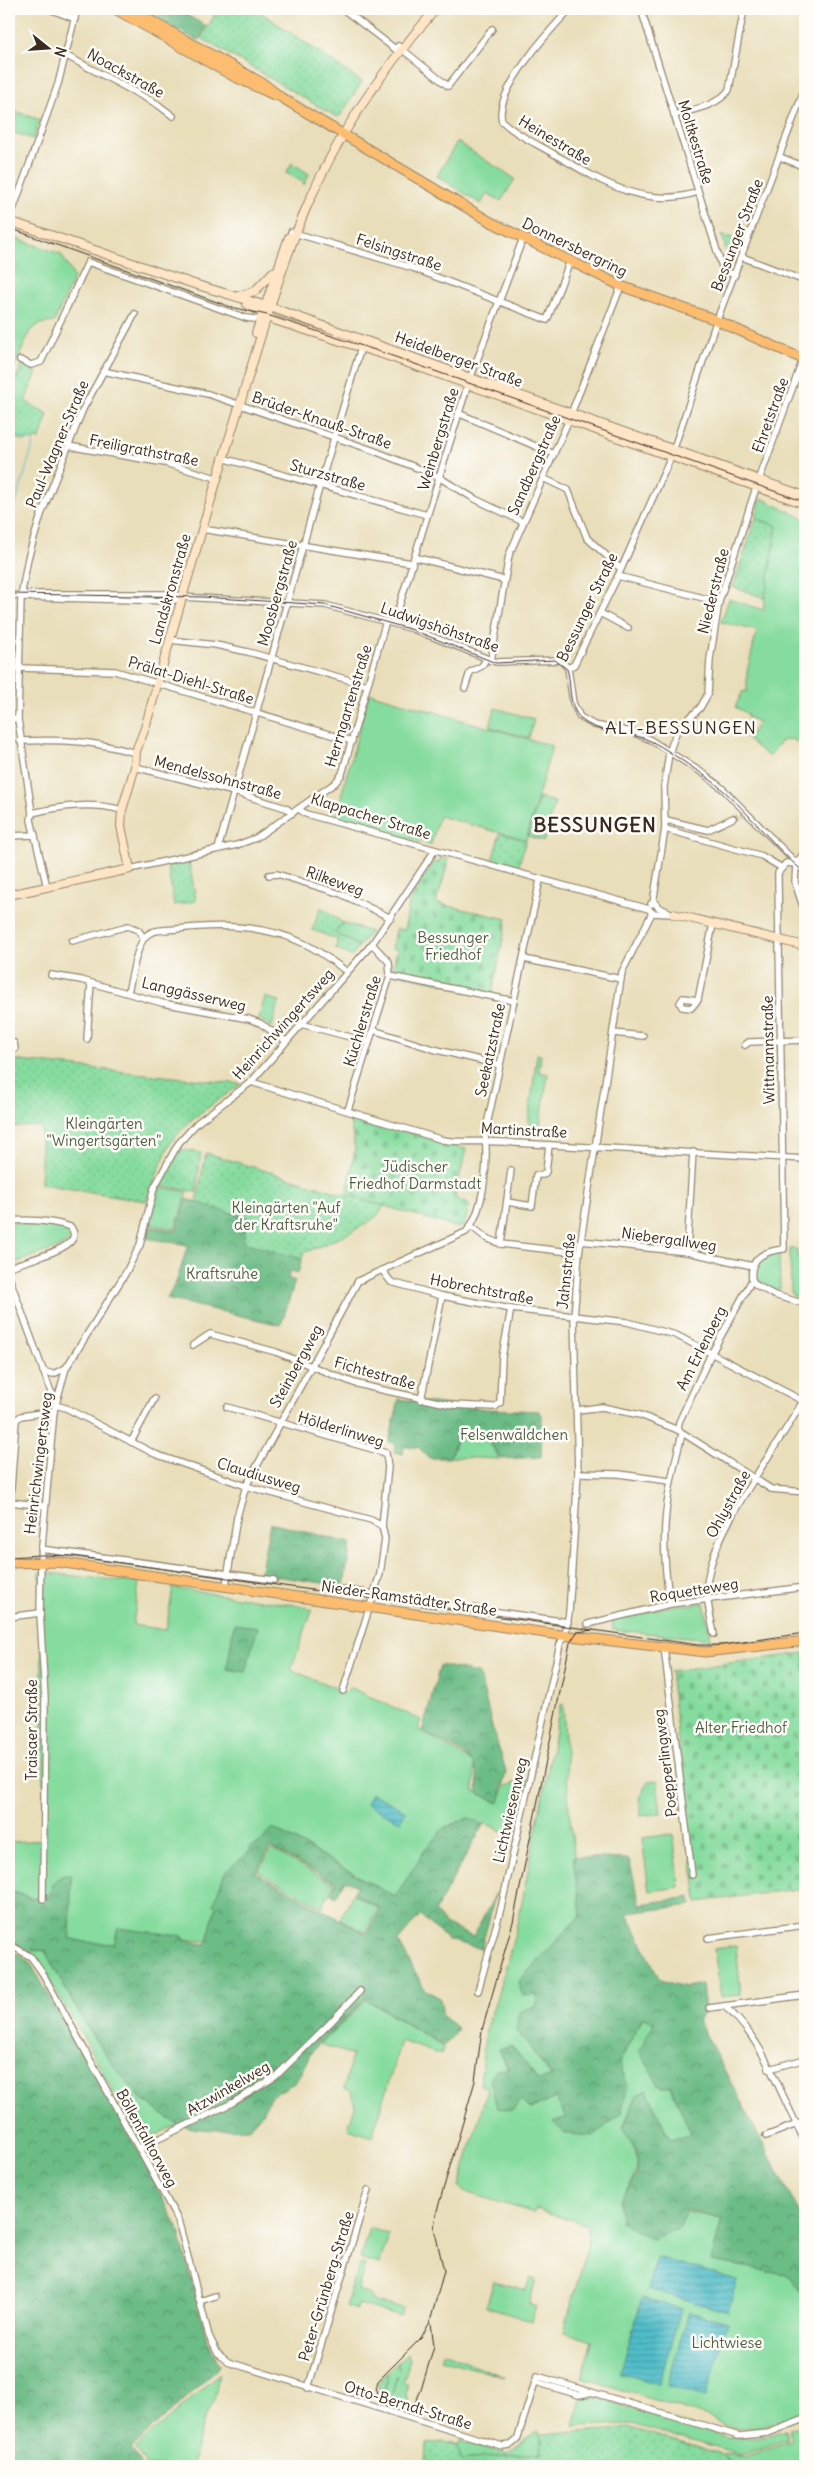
<svg xmlns="http://www.w3.org/2000/svg" width="814" height="2475" font-family="Delius,sans-serif">
  <style>
    .green { fill: #86dc9f; stroke: #60835e }
    .forest { fill: url(#forest-crowns); stroke: #547352; fill-rule: evenodd }
    .cemetery { fill: url(#cemetery-stones); stroke: #60835e }
    .garden { fill: url(#garden-dots); stroke: #60835e }
    .water { fill: url(#water-rules); stroke: #467474 }
    .lines { fill: none; stroke-linecap: round; stroke-linejoin: round }
    .stream { stroke: #50bdc9; stroke-width: 1 }
    .street-tunnel { stroke: #c6ba9b; stroke-width: 5.5; stroke-dasharray: 5.5 3; stroke-linecap: butt }
    .street-casing { stroke: #92846c; stroke-width: 8 }
    .secondary-casing { stroke: #92846c; stroke-width: 10 }
    .primary-casing { stroke: #92846c; stroke-width: 11 }
    .street { stroke: #fff; stroke-width: 5.5 }
    .secondary { stroke: #fee5c5; stroke-width: 8 }
    .primary { stroke: #fcbd6f; stroke-width: 9 }
    .tram { stroke: #3b2a1e; stroke-width: 1 }
    .labels { text-anchor: middle; dominant-baseline: central; stroke-width: 5; stroke-linejoin: round; paint-order: stroke }
    .street-label { font-size: 15px; fill: #3b2a1e; stroke: #fdfcf7 }
    .park-label { font-size: 15px; fill: #525f45; stroke: #fdfcf7 }
    .quarter-label { font-size: 18px; letter-spacing: 1px; fill: #3b2a1e; stroke: #fdfcf7 }
    .district-label { font-size: 20px; font-weight: bold; letter-spacing: 1px; fill: #3b2a1e; stroke: #fdfcf7 }
  </style>
  <defs>
    <pattern id="forest-crowns" width="20" height="18" patternUnits="userSpaceOnUse" patternTransform="scale(1.25)"><rect width="20" height="18" fill="#6cbc86"/><path d="M2 6a3 3 0 1 1 6 0M12 15a3 3 0 1 1 6 0" fill="none" stroke="#5a996d"/></pattern>
    <pattern id="cemetery-stones" width="16" height="16" patternUnits="userSpaceOnUse" patternTransform="scale(1.25)"><rect width="16" height="16" fill="#86dc9f"/><path d="M2 7V4a2 2 0 0 1 4 0v3zM10 15v-3a2 2 0 0 1 4 0v3z" fill="#75bd88"/></pattern>
    <pattern id="garden-dots" width="8" height="8" patternUnits="userSpaceOnUse" patternTransform="scale(1.25)"><rect width="8" height="8" fill="#86dc9f"/><path d="M2 2h.1M6 6h.1" fill="none" stroke="#75bd88" stroke-width="1.8" stroke-linecap="round"/></pattern>
    <pattern id="water-rules" width="6" height="5" patternUnits="userSpaceOnUse" patternTransform="scale(1.25)"><rect width="6" height="5" fill="#50bdc9"/><path d="M0 2.5h6" fill="none" stroke="#449aa3"/></pattern>
  </defs>
  <rect width="100%" height="100%" fill="#fdfcf7"/>
  <filter id="ink" filterUnits="userSpaceOnUse"><feTurbulence type="fractalNoise" baseFrequency=".02" numOctaves="2"/><feDisplacementMap in="SourceGraphic" scale="10" xChannelSelector="R" yChannelSelector="G"/><feConvolveMatrix kernelMatrix="1 2 1 2 8 2 1 2 1" color-interpolation-filters="sRGB"/></filter>
  <filter id="wash" filterUnits="userSpaceOnUse"><feTurbulence type="fractalNoise" baseFrequency=".0096" numOctaves="4" result="noise"/><feDisplacementMap in="SourceGraphic" scale="20" xChannelSelector="R" yChannelSelector="G"/><feGaussianBlur stdDeviation="1.12" result="paint"/><feColorMatrix in="noise" values="0 0 0 0 0 0 0 0 0 0 0 0 0 0 0 0 0 1.4 0 .05"/><feComposite in="paint" operator="in"/></filter>
  <g filter="url(#wash)">
    <rect width="100%" height="100%" fill="#e9deba"/>
    <g class="green">
      <polygon points="9,109 40,120 33,139 9,131"/>
      <polygon points="457,142 515,179 501,201 487,193 481,204 437,176"/>
      <polygon points="292,163 309,174 304,185 303,182 286,173"/>
      <polygon points="722,235 742,241 733,262 729,262"/>
      <polygon points="9,236 61,254 74,277 54,322 40,324 30,331 9,380"/>
      <polygon points="761,498 805,519 805,747 792,739 781,741 769,757 747,739 759,722 747,717 748,714 735,707 743,691 747,692 747,672 757,631 721,622 729,599 763,610 777,526 756,518"/>
      <polygon points="369,693 552,746 526,840 439,816 431,845 335,818"/>
      <polygon points="495,708 534,719 529,738 490,727"/>
      <polygon points="539,798 555,802 544,841 528,836"/>
      <polygon points="341,923 343,923 371,932 359,946 335,933"/>
      <polygon points="265,997 279,1001 272,1027 259,1019"/>
      <polygon points="537,1054 541,1055 539,1072 548,1074 540,1126 528,1124"/>
      <polygon points="160,1187 188,1192 175,1229 150,1224"/>
      <polygon points="38,1222 70,1229 72,1237 65,1245 9,1265 10,1223"/>
      <polygon points="790,1249 797,1249 797,1257 805,1256 805,1299 793,1296 791,1292"/>
      <polygon points="775,1253 779,1254 780,1289 776,1290 760,1283 755,1273 758,1263"/>
      <polygon points="483,1433 500,1459 450,1457 458,1436"/>
      <polygon points="40,1572 139,1583 133,1625 166,1630 173,1588 302,1606 312,1610 291,1670 343,1691 347,1692 349,1687 421,1720 418,1729 474,1763 474,1791 498,1803 505,1786 529,1779 515,1837 484,1823 483,1825 468,1818 444,1828 425,1850 395,1897 279,1832 208,1942 118,1929 114,1944 84,1942 70,1938 71,1875 48,1898 32,1898 9,1891 9,1842 45,1840"/>
      <polygon points="704,1603 711,1639 613,1630 612,1619 670,1606"/>
      <path d="M563,1704L569,1809L581,1915L518,1982L537,1994V2007L516,2029L552,2077L539,2081L512,2046L499,2049L521,2100L531,2109L555,2098L568,2117L554,2122L565,2134L628,2085L619,2063L643,2017L654,2023L671,2087L692,2134L670,2140L647,2090L637,2095L623,2127C643,2162 642,2167 620,2199L722,2219L712,2261L786,2274L805,2296V2410C774,2424 741,2438 708,2417L581,2377L592,2341L564,2332L589,2240L588,2225L536,2209L534,2213L466,2192L459,2187L488,2088L480,2085L485,2034L507,1964L520,1912L560,1706Z"/>
      <polygon points="657,1780 661,1813 641,1816 639,1798 648,1781"/>
      <polygon points="673,1834 680,1887 649,1891 642,1838"/>
      <polygon points="271,1849 334,1884 322,1907 258,1872"/>
      <polygon points="353,1894 378,1908 365,1932 340,1919"/>
      <polygon points="736,1946 741,1995 721,1997 714,1949"/>
      <path d="M33,1949L45,1951L88,2030L142,2100L178,2124L140,2143C106,2080 74,2013 31,1955Z"/>
      <polygon points="367,2000 444,2047 441,2055 401,2041 372,2137 348,2129 355,2106 351,2091 344,2089 352,2055 320,2044"/>
      <polygon points="369,2228 389,2234 380,2264 360,2258"/>
      <polygon points="361,2263 365,2265 358,2290 369,2294 375,2302 403,2308 401,2316 357,2304 357,2310 346,2306 358,2265"/>
      <polygon points="530,2278 536,2280 529,2304 536,2307 531,2321 486,2307 494,2281 526,2290"/>
      <polygon points="444,2352 504,2377 441,2359"/>
      <polygon points="408,2353 410,2360 403,2382 408,2383 406,2392 409,2401 400,2407 399,2399 399,2407 389,2406 397,2376 388,2406 381,2400 388,2378 380,2399 378,2384 387,2372 388,2377 388,2371 397,2363 399,2370 398,2362"/>
      <polygon points="219,2374 214,2401 204,2420 192,2466 147,2466 135,2448"/>
      <polygon points="590,2396 728,2437 758,2438 785,2430 788,2439 741,2455 632,2424 574,2426 581,2398"/>
      <polygon points="805,2426 805,2466 734,2466 723,2455 728,2454 744,2457 792,2440 788,2428"/>
      <path d="M539,2431L541,2453L460,2460L450,2442L458,2445L460,2441L508,2454C521,2449 526,2436 539,2431Z"/>
    </g>
    <g class="forest">
      <polygon points="140,9 176,9 206,26 198,41"/>
      <polygon points="187,1199 248,1218 244,1242 302,1259 298,1273 290,1271 288,1278 295,1281 281,1325 167,1299 177,1280 188,1245 145,1238 148,1226 176,1231"/>
      <polygon points="399,1399 486,1409 539,1411 542,1415 541,1457 501,1459 484,1432 458,1436 449,1458 429,1458 418,1447 404,1447 403,1454 394,1452 396,1444 389,1442"/>
      <polygon points="270,1523 351,1543 344,1586 260,1574"/>
      <polygon points="234,1624 258,1627 245,1672 227,1669"/>
      <path d="M440,1665L477,1673L480,1677L492,1726L506,1771L499,1803L478,1793C477,1784 478,1774 474,1766C468,1752 435,1739 422,1732Z"/>
      <path d="M468,1818L483,1825L435,1911L445,1924L473,1937L496,1893L481,1949L448,1940L420,1915L398,1941L425,1990L440,1998L443,2016L458,2029L444,2046L366,1999L312,2051L296,2082L271,2096L262,2113L249,2129C227,2129 198,2133 177,2123C119,2095 75,2006 45,1951L33,1949L31,1955L9,1940V1891L32,1898H48C53,1883 54,1875 71,1875L70,1938L85,1942L114,1944L118,1928L183,1936V1939L206,1945L216,1906L213,1905L225,1872L249,1852L251,1846L259,1843L273,1828L395,1897L425,1850L444,1828ZM270,1847L336,1883L331,1894L336,1897L345,1880L357,1886L353,1893L380,1908L366,1934L256,1873Z"/>
      <polygon points="573,1857 629,1859 640,1904 691,1897 692,1905 627,1913 660,1980 685,1987 702,1984 705,2011 698,2020 805,2223 805,2296 786,2274 711,2261 722,2219 686,2210 678,2229 652,2239 620,2222 620,2199 637,2174 637,2152 623,2128 637,2095 647,2090 670,2140 691,2134 671,2087 660,2087 639,2050 654,2023 643,2017 619,2063 628,2085 621,2113 594,2136 565,2134 553,2122 567,2117 555,2098 530,2109 521,2100 512,2110 497,2108 490,2080 496,2070 509,2069 499,2049 512,2046 539,2081 552,2076 516,2029 519,2012 537,2006 537,1994 523,1996 518,1982 581,1915"/>
      <polygon points="9,1948 29,1961 139,2152 178,2228 207,2339 220,2366 131,2448 142,2466 9,2466"/>
    </g>
    <g class="cemetery">
      <polygon points="440,858 449,860 436,903 507,919 492,994 392,972 397,950 392,948 396,929 404,930 410,900 434,862 439,863"/>
      <polygon points="349,1115 466,1149 455,1198 470,1204 464,1225 459,1228 347,1195 355,1149"/>
      <polygon points="805,1653 805,1888 697,1902 670,1671"/>
    </g>
    <g class="garden">
      <polygon points="218,9 256,9 362,82 340,116 335,116 201,38"/>
      <polygon points="22,365 37,372 25,401 48,414 40,439 24,441 9,436 9,394"/>
      <polygon points="756,518 777,526 765,598 733,587"/>
      <polygon points="500,833 526,840 518,868 492,861"/>
      <polygon points="189,861 196,901 174,905 167,865"/>
      <polygon points="321,907 343,923 335,933 359,946 352,957 336,949 337,939 312,930"/>
      <polygon points="11,1060 241,1084 192,1119 170,1143 146,1201 41,1184 41,1126 11,1127"/>
      <polygon points="179,1149 201,1153 196,1192 160,1185"/>
      <path d="M206,1153L384,1206C379,1224 323,1244 304,1253L302,1259L243,1242L248,1218L196,1202Z"/>
      <polygon points="631,2428 723,2455 734,2466 426,2466 427,2444 443,2442 458,2445 461,2460 541,2453 540,2435"/>
    </g>
    <g class="water">
      <polygon points="371,1793 406,1811 400,1821 366,1804"/>
      <polygon points="657,2257 737,2280 728,2312 648,2289"/>
      <polygon points="642,2298 681,2309 659,2384 620,2373"/>
      <polygon points="689,2312 728,2322 706,2397 667,2386"/>
    </g>
    <g class="lines">
      <g class="stream">
        <polyline points="9,433 34,442 15,506 9,512"/>
        <polyline points="792,2466 805,2456"/>
      </g>
    </g>
  </g>
  <g filter="url(#ink)">
    <g class="lines">
      <polyline class="street-tunnel" points="733,818 742,814"/>
      <g class="street-casing">
        <g id="street">
          <polyline points="50,9 75,19"/>
          <polyline points="343,9 399,52"/>
          <path d="M570,9C550,30 493,92 502,121C516,135 537,144 554,154C599,180 644,210 698,192"/>
          <polyline points="641,9 723,270 735,275"/>
          <polyline points="398,46 448,86 492,29"/>
          <polyline points="65,55 157,104 173,116"/>
          <path d="M674,115C694,109 716,107 729,90L744,9"/>
          <polyline points="780,157 805,167"/>
          <polyline points="9,221 58,84 77,9"/>
          <polyline points="291,232 413,268 547,320 570,261"/>
          <polyline points="742,257 805,281"/>
          <polyline points="20,360 31,365 41,362 88,262 246,318 263,320"/>
          <polyline points="103,371 208,394 372,450 435,475 475,499 523,522"/>
          <polyline points="458,413 554,454"/>
          <polyline points="68,446 165,463 216,478"/>
          <polyline points="222,458 427,515"/>
          <polyline points="543,478 568,490 587,538 620,568"/>
          <polyline points="202,529 412,563"/>
          <polyline points="414,557 504,580"/>
          <polyline points="618,576 719,602"/>
          <polyline points="21,594 174,594 182,597 325,605 413,629 496,662 560,660 568,668 573,703 580,717 594,725 632,732 649,739 704,774 723,789 805,872"/>
          <polyline points="9,595 21,596"/>
          <polyline points="21,597 172,601 182,597"/>
          <polyline points="600,613 628,628"/>
          <polyline points="394,623 468,384 523,238"/>
          <polyline points="170,640 216,645 248,652 367,685"/>
          <polyline points="491,661 509,555 567,424 621,286"/>
          <polyline points="19,668 115,671 352,741"/>
          <polyline points="568,668 574,665 618,576 671,457 715,325 805,88"/>
          <polyline points="465,688 470,672 482,666 486,659"/>
          <polyline points="9,719 18,719"/>
          <path d="M20,741C66,739 92,741 136,753"/>
          <polyline points="135,767 234,792 286,808 293,813"/>
          <polyline points="299,809 306,814 649,909 652,913 673,914"/>
          <path d="M32,813C63,806 91,802 122,810"/>
          <polyline points="666,820 708,830 733,818"/>
          <polyline points="665,829 762,856 782,868"/>
          <polyline points="9,836 35,835"/>
          <polyline points="218,849 320,485 362,344"/>
          <path d="M796,864L786,863L778,873V881L784,1249C765,1251 749,1257 752,1280L756,1285L774,1295L805,1304"/>
          <polyline points="796,864 795,882 805,913"/>
          <polyline points="796,864 805,851"/>
          <polyline points="130,869 237,845 256,838 335,783 342,774 386,621"/>
          <polyline points="269,875 277,874 341,894 391,918"/>
          <polyline points="47,887 31,820 32,813 18,719 21,597 28,558 41,515 83,409 135,314"/>
          <polyline points="653,903 665,829 664,787 669,753 677,730 700,708 708,694 710,659 719,602 754,494 803,359"/>
          <polyline points="651,904 655,903 658,907 673,914"/>
          <polyline points="72,941 128,926 138,930 144,938"/>
          <polyline points="524,959 621,979"/>
          <polyline points="51,975 81,980 162,1003 249,1019 260,1023 286,1041"/>
          <polyline points="390,976 514,1001"/>
          <path d="M128,992C132,978 136,944 147,935C153,929 169,930 177,929C219,924 267,925 305,944C320,951 334,962 347,972"/>
          <polyline points="698,1000 683,998 680,1003 682,1007 691,1008 698,1000 713,924"/>
          <polyline points="301,1024 369,1042"/>
          <polyline points="373,1030 433,1049 500,1065"/>
          <polyline points="613,1033 643,1036"/>
          <polyline points="87,1039 91,983"/>
          <polyline points="9,1041 14,1043 15,1049 9,1053"/>
          <polyline points="745,1045 749,1042 805,1040"/>
          <path d="M251,1082L443,1140C467,1144 491,1139 515,1143L805,1159"/>
          <polyline points="348,1110 390,976 389,962 372,944"/>
          <polyline points="507,1202 532,1206 536,1175 543,1175 546,1172 549,1145"/>
          <path d="M9,1221C31,1219 50,1220 71,1227C73,1231 75,1234 73,1238C68,1251 22,1262 9,1267"/>
          <polyline points="471,1226 486,1238 501,1244 579,1253"/>
          <polyline points="581,1241 687,1252 753,1266"/>
          <polyline points="501,1244 511,1170"/>
          <polyline points="687,1252 693,1152"/>
          <polyline points="382,1270 391,1282 442,1296 511,1309 627,1322 676,1335 805,1402"/>
          <polyline points="9,1277 51,1392 57,1397"/>
          <polyline points="193,1345 210,1334 276,1352 354,1383 378,1389 452,1405 495,1407 500,1403 502,1357 511,1309"/>
          <polyline points="43,1371 53,1374 66,1368"/>
          <polyline points="421,1400 442,1296"/>
          <polyline points="55,1405 66,1408 155,1454 246,1486 371,1520 382,1526"/>
          <polyline points="227,1407 386,1453 388,1467 382,1526 385,1539 380,1574 343,1691"/>
          <polyline points="578,1410 602,1407 640,1415 678,1430 771,1489 805,1492"/>
          <polyline points="678,1430 679,1422 711,1354 752,1280"/>
          <polyline points="131,1442 154,1399"/>
          <polyline points="578,1473 619,1474 669,1481"/>
          <polyline points="45,1506 10,1502 16,1420 21,1416 54,1411"/>
          <polyline points="41,1549 274,1580"/>
          <path d="M226,1585L237,1517L246,1486L358,1281L466,1232C485,1210 488,1161 485,1134L540,880"/>
          <polyline points="339,1589 568,1622"/>
          <path d="M670,1604C659,1535 665,1500 682,1434"/>
          <polyline points="9,1617 40,1613"/>
          <polyline points="588,1624 670,1604 805,1587"/>
          <path d="M714,1634C711,1618 706,1602 707,1585C712,1528 777,1450 805,1397"/>
          <polyline points="664,1647 692,1875"/>
          <polyline points="43,1899 45,1699 40,1613 41,1557 54,1411 66,1368 125,1274 140,1245 154,1188 178,1144 197,1123 251,1082 372,944 435,850"/>
          <polyline points="708,1938 805,1925"/>
          <polyline points="9,1944 31,1957 43,1974 178,2220 209,2336 218,2354 228,2362 502,2446 511,2445 517,2440 537,2376 739,2436 768,2433 805,2419"/>
          <polyline points="478,1991 501,1908 560,1644 565,1635 569,1613 578,1473 574,1318 579,1253 622,972 652,913"/>
          <path d="M724,2006C765,2039 780,2096 805,2141"/>
          <polyline points="709,2008 805,1995"/>
          <polyline points="769,2069 805,2059"/>
          <polyline points="766,2136 805,2121"/>
          <polyline points="140,2148 232,2103 275,2077 330,2023 360,1991"/>
          <polyline points="200,2301 215,2296"/>
          <polyline points="536,2382 579,2395 589,2393"/>
          <polyline points="308,2388 368,2190"/>
        </g>
      </g>
      <g class="secondary-casing">
        <g id="secondary">
          <polyline points="9,221 191,283 270,307 805,496"/>
          <polyline points="238,296 255,291 273,272"/>
          <polyline points="247,304 274,320 388,356 805,504"/>
          <polyline points="256,333 289,237"/>
          <path d="M9,895L130,869L121,826L122,810L135,767L136,751L145,728C175,621 206,514 239,407C260,340 279,271 307,206C338,134 384,67 436,9"/>
          <polyline points="673,914 805,946"/>
        </g>
      </g>
      <g class="primary-casing">
        <g id="primary">
          <polyline points="115,9 233,76 274,95"/>
          <polyline points="130,9 264,84 282,98 489,221 621,286 711,318 805,360"/>
          <polyline points="9,1563 57,1562 553,1634 705,1652 805,1641"/>
        </g>
      </g>
      <use href="#street" class="street"/>
      <use href="#secondary" class="secondary"/>
      <use href="#primary" class="primary"/>
      <g class="tram">
        <polyline points="9,228 231,307 267,315 381,352 805,502"/>
        <path d="M9,594L202,597L325,605L413,630L496,663L555,660L567,669C572,685 567,705 581,719C597,734 626,731 646,739C665,747 683,762 701,773C741,799 768,843 805,873"/>
        <polyline points="9,1557 41,1555 73,1556 698,1645 722,1645 805,1633"/>
        <path d="M431,2323L434,2346L421,2390L416,2401L405,2409C387,2413 371,2400 378,2381L421,2338L430,2322L444,2271L434,2228L436,2214L475,2081L482,2030L513,1922L570,1643L577,1632L593,1630"/>
      </g>
    </g>
  </g>
  <g class="labels">
    <g class="street-label">
      <text transform="translate(126 73) rotate(29)">Noackstraße</text>
      <text transform="translate(555 140) rotate(31)">Heinestraße</text>
      <text transform="translate(696 142) rotate(73)">Moltkestraße</text>
      <text transform="translate(737 235) rotate(-69)">Bessunger Straße</text>
      <text transform="translate(575 247) rotate(26)">Donnersbergring</text>
      <text transform="translate(399 252) rotate(18)">Felsingstraße</text>
      <text transform="translate(459 359) rotate(20)">Heidelberger Straße</text>
      <text transform="translate(770 415) rotate(-70)">Ehretstraße</text>
      <text transform="translate(322 420) rotate(19)">Brüder-Knauß-Straße</text>
      <text transform="translate(438 439) rotate(-73)">Weinbergstraße</text>
      <text transform="translate(57 444) rotate(-67)">Paul-Wagner-Straße</text>
      <text transform="translate(144 450) rotate(11)">Freiligrathstraße</text>
      <text transform="translate(534 465) rotate(-66)">Sandbergstraße</text>
      <text transform="translate(328 475) rotate(16)">Sturzstraße</text>
      <text transform="translate(170 589) rotate(-74)">Landskronstraße</text>
      <text transform="translate(713 591) rotate(-76)">Niederstraße</text>
      <text transform="translate(277 593) rotate(-74)">Moosbergstraße</text>
      <text transform="translate(587 607) rotate(-64)">Bessunger Straße</text>
      <text transform="translate(440 627) rotate(19)">Ludwigshöhstraße</text>
      <text transform="translate(191 680) rotate(17)">Prälat-Diehl-Straße</text>
      <text transform="translate(348 706) rotate(-73)">Herrngartenstraße</text>
      <text transform="translate(218 777) rotate(15)">Mendelssohnstraße</text>
      <text transform="translate(371 816) rotate(17)">Klappacher Straße</text>
      <text transform="translate(335 881) rotate(20)">Rilkeweg</text>
      <text transform="translate(194 994) rotate(13)">Langgässerweg</text>
      <text transform="translate(362 1021) rotate(-73)">Küchlerstraße</text>
      <text transform="translate(283 1024) rotate(-48)">Heinrichwingertsweg</text>
      <text transform="translate(490 1050) rotate(-78)">Seekatzstraße</text>
      <text transform="translate(768 1050) rotate(-91)">Wittmannstraße</text>
      <text transform="translate(524 1130) rotate(3)">Martinstraße</text>
      <text transform="translate(669 1239) rotate(8)">Niebergallweg</text>
      <text transform="translate(566 1271) rotate(-84)">Jahnstraße</text>
      <text transform="translate(482 1289) rotate(11)">Hobrechtstraße</text>
      <text transform="translate(701 1348) rotate(-63)">Am Erlenberg</text>
      <text transform="translate(296 1366) rotate(-61)">Steinbergweg</text>
      <text transform="translate(375 1373) rotate(16)">Fichtestraße</text>
      <text transform="translate(341 1429) rotate(17)">Hölderlinweg</text>
      <text transform="translate(38 1463) rotate(-83)">Heinrichwingertsweg</text>
      <text transform="translate(259 1475) rotate(17)">Claudiusweg</text>
      <text transform="translate(728 1504) rotate(-61)">Ohlystraße</text>
      <text transform="translate(694 1590) rotate(-9)">Roquetteweg</text>
      <text transform="translate(409 1598) rotate(8)">Nieder-Ramstädter Straße</text>
      <text transform="translate(31 1730) rotate(-90)">Traisaer Straße</text>
      <text transform="translate(665 1763) rotate(-97)">Poepperlingweg</text>
      <text transform="translate(510 1810) rotate(-77)">Lichtwiesenweg</text>
      <text transform="translate(228 2088) rotate(-30)">Atzwinkelweg</text>
      <text transform="translate(147 2138) rotate(61)">Böllenfalltorweg</text>
      <text transform="translate(326 2286) rotate(-73)">Peter-Grünberg-Straße</text>
      <text transform="translate(408 2405) rotate(17)">Otto-Berndt-Straße</text>
    </g>
    <g class="park-label">
      <text x="453" y="937">Bessunger<tspan x="453" dy="17">Friedhof</tspan></text>
      <text x="104" y="1123">Kleingärten<tspan x="104" dy="17">"Wingertsgärten"</tspan></text>
      <text x="415" y="1166">Jüdischer<tspan x="415" dy="17">Friedhof Darmstadt</tspan></text>
      <text x="286" y="1207">Kleingärten "Auf<tspan x="286" dy="17">der Kraftsruhe"</tspan></text>
      <text x="222" y="1273">Kraftsruhe</text>
      <text x="514" y="1434">Felsenwäldchen</text>
      <text x="741" y="1727">Alter Friedhof</text>
      <text x="727" y="2342">Lichtwiese</text>
    </g>
    <g class="quarter-label">
      <text x="681" y="727">ALT-BESSUNGEN</text>
    </g>
    <g class="district-label">
      <text x="595" y="824">BESSUNGEN</text>
    </g>
  </g>
  <rect width="814" height="2475" fill="none" stroke="#fdfcf7" stroke-width="30"/>
  <g transform="translate(48 48) rotate(107)" stroke="#fdfcf7" stroke-width="4" paint-order="stroke">
  <path d="M0-4L9 19L0 12L-9 19Z" fill="#3b2a1e"/>
  <text y="-8" font-size="14" font-weight="bold" text-anchor="middle" fill="#3b2a1e">N</text>
  </g>
</svg>
